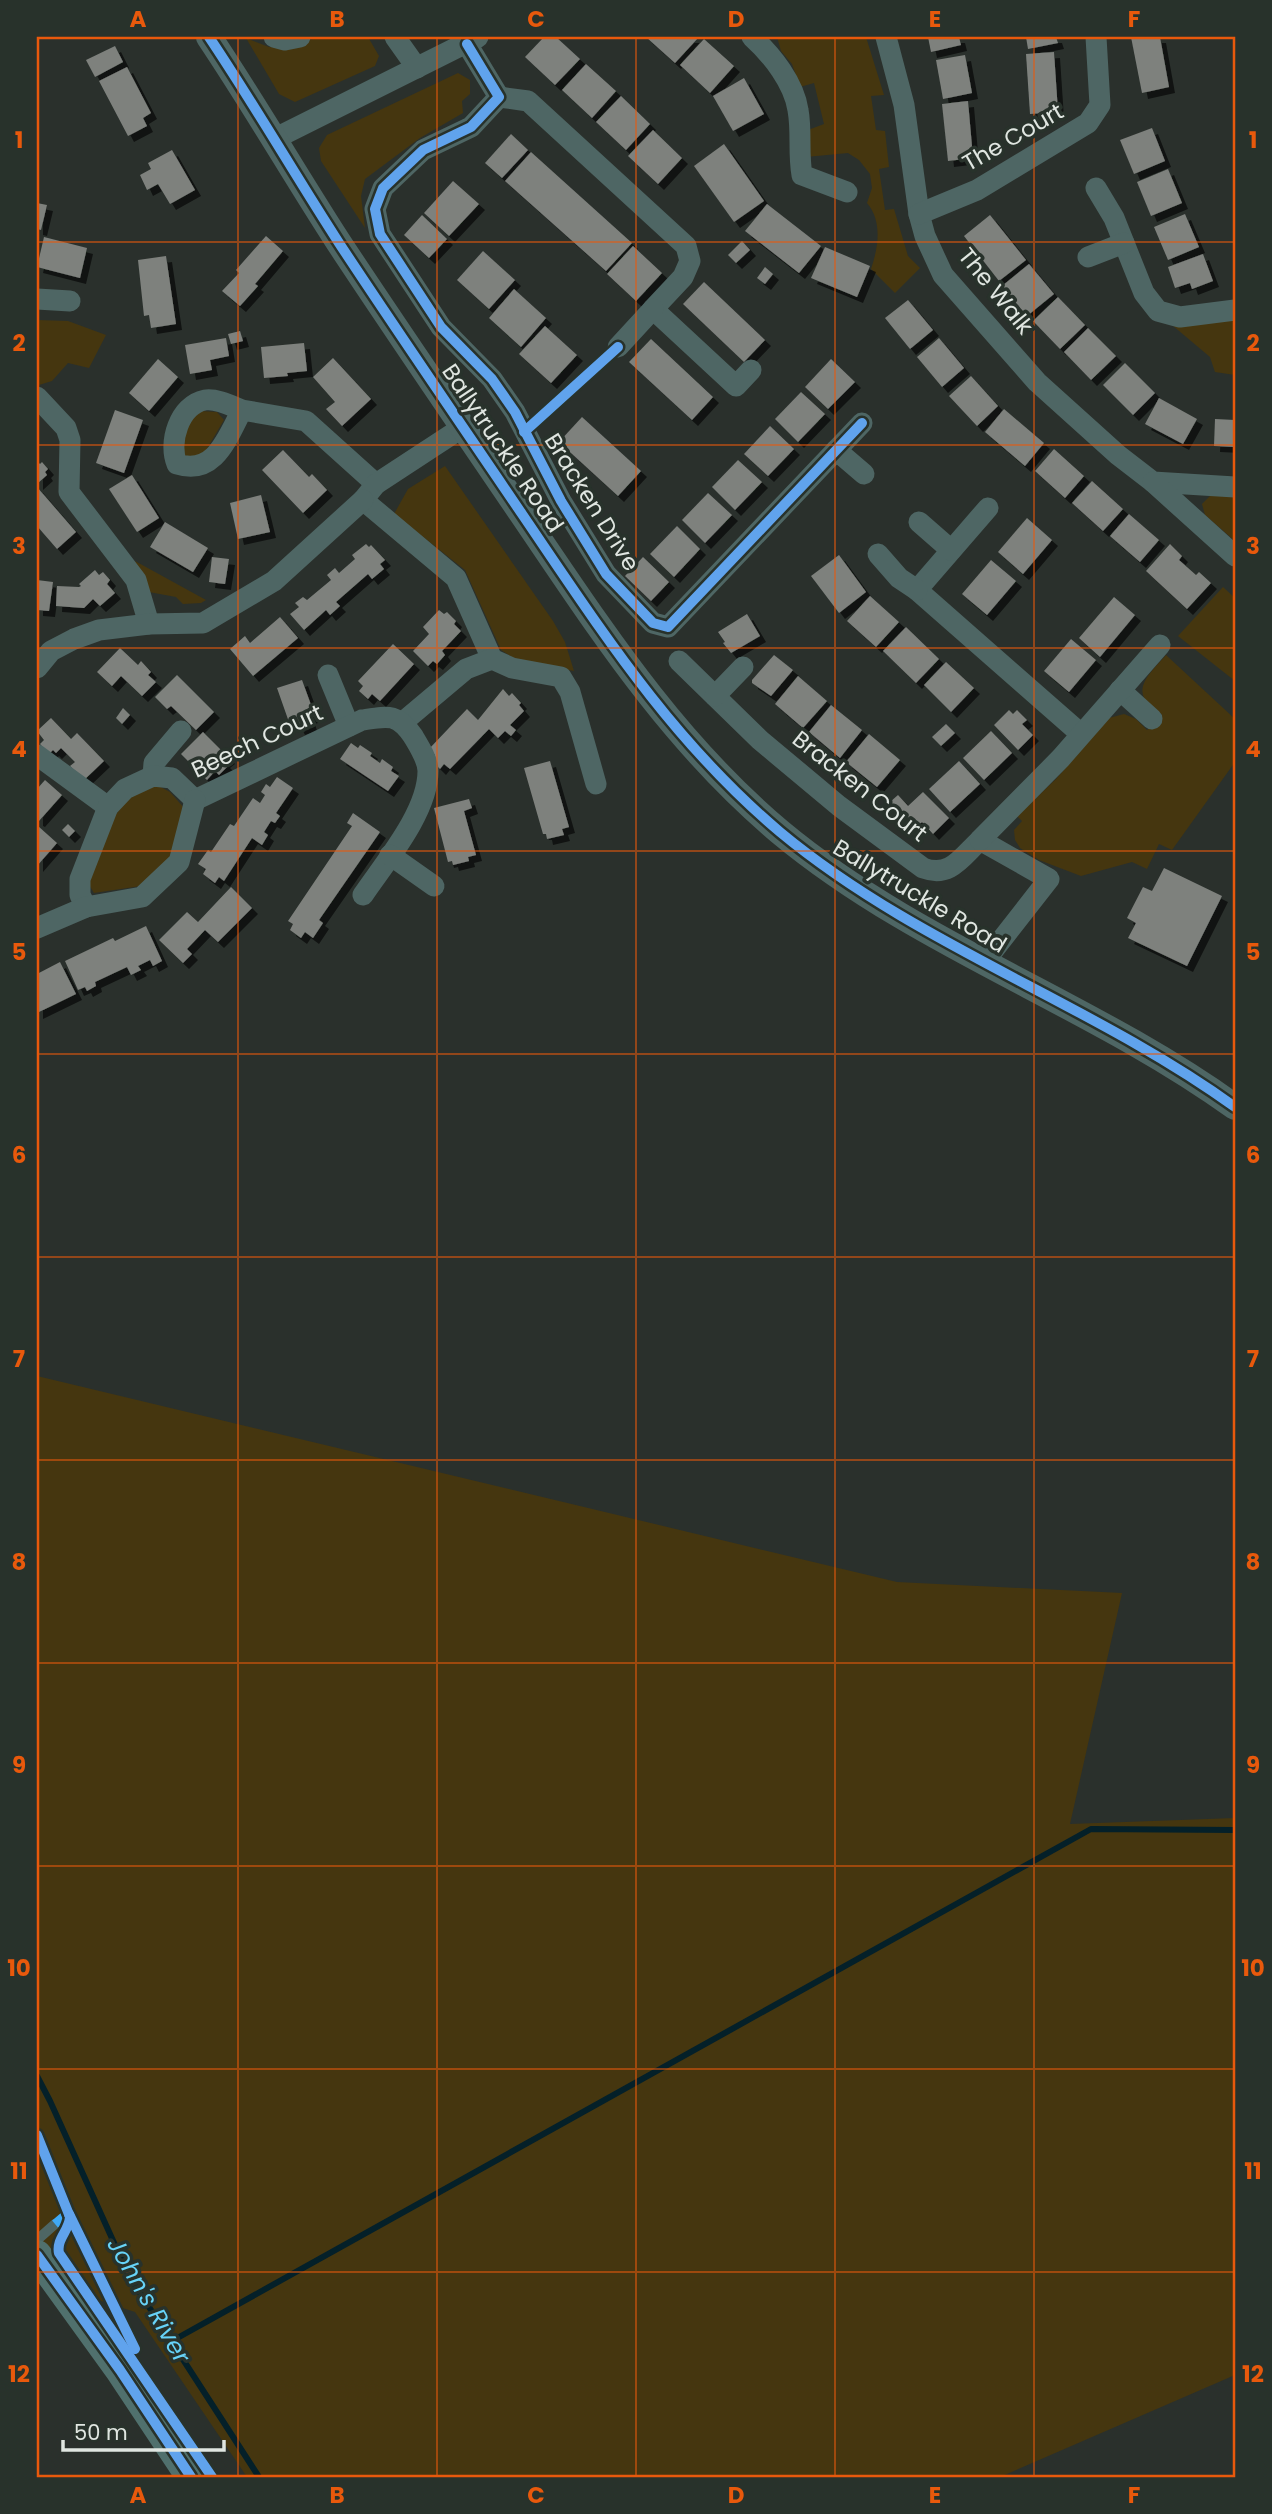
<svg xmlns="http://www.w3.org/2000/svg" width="1272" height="2514" font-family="Poppins,sans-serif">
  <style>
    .green { fill: #45360f }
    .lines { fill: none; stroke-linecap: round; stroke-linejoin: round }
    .stream { stroke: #042029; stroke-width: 6 }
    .building { fill: #7e817d; filter: url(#shadow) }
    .service { stroke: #4e6664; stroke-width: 10 }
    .minor { stroke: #4e6664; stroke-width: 21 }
    .tertiary { stroke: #4e6664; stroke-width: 26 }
    .secondary { stroke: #50706d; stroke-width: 30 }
    .quiet { stroke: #3fa9f5; stroke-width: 9; stroke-dasharray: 18 9; stroke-linecap: butt }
    .cycleway-casing { stroke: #28322b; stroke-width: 15 }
    .cycleway { stroke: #60a3ed; stroke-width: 10 }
    .grid { fill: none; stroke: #e8590c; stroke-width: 2; stroke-opacity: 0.55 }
    .labels { text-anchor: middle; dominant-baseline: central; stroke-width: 7; stroke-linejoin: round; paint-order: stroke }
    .street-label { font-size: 23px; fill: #e0e6e1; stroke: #28322b }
    .water-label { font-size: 24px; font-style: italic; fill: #67d3f8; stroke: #28322b }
    .neatline { fill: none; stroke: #e8590c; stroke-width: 2.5 }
    .grid-label { font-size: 23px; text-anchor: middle; font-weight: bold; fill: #e8590c }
  </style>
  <defs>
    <filter id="shadow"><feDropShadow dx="6" dy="6" stdDeviation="0" flood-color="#0009"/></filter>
  </defs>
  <rect width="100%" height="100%" fill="#2a302c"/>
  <g class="green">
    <polygon points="316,37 368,37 379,56 375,66 295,102 279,94 246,38 269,47 295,48"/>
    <path d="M777,37H866L884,95L871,96L876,130L885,131L889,167L879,169L885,210L894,209L908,256L920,268L895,293L871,269C878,248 883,222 867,203L872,188L870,174L859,160L848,153L806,157L808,130L824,124L814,83L800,87L792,64L781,51Z"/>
    <polygon points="458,73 470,80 470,94 462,101 463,113 420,138 365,179 361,196 365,228 321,161 319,148 327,135"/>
    <polygon points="1235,317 1235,375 1215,372 1210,357 1172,325"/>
    <polygon points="37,320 68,321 106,335 89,368 68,363 52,381 39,385 37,383"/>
    <polygon points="200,411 217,412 224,420 202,457 180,456 188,422"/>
    <polygon points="445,466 553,621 565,642 574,671 518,661 501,650 465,570 394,514 408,489"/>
    <polygon points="1211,495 1235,496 1235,541 1205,515 1202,504"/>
    <polygon points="135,561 206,600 201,603 183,604 176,597 149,592"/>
    <polygon points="1223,587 1235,598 1235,681 1178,636"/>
    <path d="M1166,655L1235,719V762L1172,850L1159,844L1147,869L1132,862L1081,876L1039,860L1020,848L1015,840L1014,830L1022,821L1017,816L1056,779L1109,718L1124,714L1136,719L1147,730L1162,715C1157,710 1149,705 1145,699C1135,684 1157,666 1166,655Z"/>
    <polygon points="155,784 170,792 185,809 169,860 141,886 94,893 88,883 107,826 133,792"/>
    <polygon points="37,1376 897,1582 1122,1593 1070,1824 1235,1818 1235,2375 1000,2477 247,2477 135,2312 37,2280"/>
  </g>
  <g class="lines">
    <g class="stream">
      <polyline points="37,2076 50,2101 129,2276 259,2477"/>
      <polyline points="172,2341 1091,1829 1235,1830"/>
    </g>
  </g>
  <g class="building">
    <polygon points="544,37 556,37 580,59 555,85 525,57"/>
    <polygon points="646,37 699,37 675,63"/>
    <polygon points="928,37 959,37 961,45 931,52"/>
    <polygon points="1026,37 1056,37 1058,43 1028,49"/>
    <polygon points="1131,37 1160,37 1169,87 1142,93"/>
    <polygon points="704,39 734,66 710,93 680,65"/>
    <polygon points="115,46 123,62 95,77 86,60"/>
    <polygon points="1054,52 1058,112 1030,114 1026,54"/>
    <polygon points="965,55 972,93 943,99 936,60"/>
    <polygon points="586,64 616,91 592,118 562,90"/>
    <polygon points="127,67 151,113 143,118 147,126 128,136 99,81"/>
    <polygon points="744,78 764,114 733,131 713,96"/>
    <polygon points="621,96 650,124 626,150 596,122"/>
    <polygon points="968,101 973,158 948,161 942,104"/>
    <polygon points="1152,128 1165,161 1134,174 1120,140"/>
    <polygon points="653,130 682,158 658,184 628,156"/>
    <polygon points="511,134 528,150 502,178 485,163"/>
    <polygon points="724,144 764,201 734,222 694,166"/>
    <polygon points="172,150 195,190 170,204 158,184 147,190 140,175 151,169 148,163"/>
    <polygon points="531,152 632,243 606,271 505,181"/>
    <polygon points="1168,169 1182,203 1151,216 1137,182"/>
    <polygon points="453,181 479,204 449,236 424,213"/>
    <polygon points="37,203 47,205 41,230 37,229"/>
    <polygon points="767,204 821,246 799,273 745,231"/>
    <polygon points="1185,214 1199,247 1168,260 1154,227"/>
    <polygon points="422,215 447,239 429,258 404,235"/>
    <polygon points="990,215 1026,260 999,281 964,236"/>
    <polygon points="266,236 283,251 255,284 258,286 240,306 222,291 239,273 236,270"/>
    <polygon points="44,237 87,248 80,278 37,267"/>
    <polygon points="742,241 750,250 736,263 728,255"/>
    <polygon points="633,246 662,273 636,301 607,274"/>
    <polygon points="825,247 870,266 857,297 811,278"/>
    <polygon points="483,251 515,280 489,309 457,280"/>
    <polygon points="1203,254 1213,281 1192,289 1190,283 1175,288 1168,267"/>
    <polygon points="166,256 176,324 151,328 149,315 144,316 138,260"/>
    <polygon points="1029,264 1054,294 1027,316 1002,286"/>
    <polygon points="765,267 773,274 765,284 757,278"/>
    <polygon points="704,282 765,340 744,362 683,304"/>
    <polygon points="514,289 546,318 521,347 489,318"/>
    <polygon points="1058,297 1085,325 1060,349 1033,321"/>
    <polygon points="908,300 933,330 910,349 885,318"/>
    <polygon points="545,326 577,355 551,383 519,354"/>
    <polygon points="1088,328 1116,356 1091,380 1064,352"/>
    <polygon points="240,331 243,341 231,344 228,334"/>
    <polygon points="226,338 229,356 210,360 212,370 190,374 185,345"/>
    <polygon points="939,338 964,368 942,387 917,357"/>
    <polygon points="651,339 713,397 692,420 629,362"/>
    <polygon points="304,343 307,371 287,373 288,376 264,378 261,347"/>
    <polygon points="333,358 371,399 342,426 326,409 335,402 313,377"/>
    <polygon points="158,359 178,377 149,411 129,393"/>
    <polygon points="831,359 855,382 828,409 805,387"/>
    <polygon points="1125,363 1155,393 1133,415 1103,385"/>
    <polygon points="971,376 998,406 977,426 949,396"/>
    <polygon points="801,392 825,414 798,442 775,419"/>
    <polygon points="1159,398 1197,419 1183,444 1145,424"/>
    <polygon points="1004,409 1044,443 1025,466 985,432"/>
    <polygon points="115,410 143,420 124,473 96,463"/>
    <polygon points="582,417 641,471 618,496 559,442"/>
    <polygon points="1215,419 1235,420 1235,447 1214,446"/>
    <polygon points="770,426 794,449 768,476 744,454"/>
    <polygon points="1054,449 1084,476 1065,498 1035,471"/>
    <polygon points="283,450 309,477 312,474 327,490 303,513 262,470"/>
    <polygon points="738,460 762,482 735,510 712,487"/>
    <polygon points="37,461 40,464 42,462 48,469 45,472 47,475 37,484"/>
    <polygon points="132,475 159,518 137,532 109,489"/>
    <polygon points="1092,481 1123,509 1103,531 1072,503"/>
    <polygon points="37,487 76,532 57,549 37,526"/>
    <polygon points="708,493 732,515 705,543 682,520"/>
    <polygon points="261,495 270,532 238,539 230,503"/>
    <polygon points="1129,514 1159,540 1140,562 1110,536"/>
    <polygon points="1027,518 1052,540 1023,574 998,552"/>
    <polygon points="165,522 208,548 193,572 150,547"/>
    <polygon points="677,526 700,549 674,577 650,554"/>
    <polygon points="366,544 369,547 371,545 385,560 380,564 384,569 372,579 368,574 336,602 340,606 330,615 326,610 304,630 290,614 299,607 295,603 303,597 307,600 331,580 327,575 335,568 339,573 355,559 352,555"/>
    <polygon points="1170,544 1182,556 1179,560 1196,575 1199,572 1211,583 1187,609 1146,571"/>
    <polygon points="839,555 866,592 839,613 811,576"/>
    <polygon points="212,557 229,559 225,584 209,582"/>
    <polygon points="643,557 669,582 651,601 625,576"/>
    <polygon points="991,560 1016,581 987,615 962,594"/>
    <polygon points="95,570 99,575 103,572 110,580 107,584 115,593 100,606 93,599 84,608 56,606 57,586 79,587 81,586 79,584"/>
    <polygon points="37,580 53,582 49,611 37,610"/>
    <polygon points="870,596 899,622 876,647 847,621"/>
    <polygon points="1114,597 1135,615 1100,657 1079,638"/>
    <polygon points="439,610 444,614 447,612 456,621 454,624 461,631 442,651 445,655 437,664 433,661 428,666 413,651 429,634 423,627"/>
    <polygon points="747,614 760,636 731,653 723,643 725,642 718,632"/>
    <polygon points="280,617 298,638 253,676 230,649 245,636 250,643"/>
    <polygon points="906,627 939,659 916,683 883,651"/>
    <polygon points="1071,639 1096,660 1069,692 1044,671"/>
    <polygon points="393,644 414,664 380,701 372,694 368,699 359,691 363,686 358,681"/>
    <polygon points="120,648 138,665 141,661 151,672 148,675 156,682 142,696 121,676 112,686 97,672"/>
    <polygon points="774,655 793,670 771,696 752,683 752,680"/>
    <polygon points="946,662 974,688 951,712 924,685"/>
    <polygon points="177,675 214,712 196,730 171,706 167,709 155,697"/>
    <polygon points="798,676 827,701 803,728 775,704"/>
    <polygon points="302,680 315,716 309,718 311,725 299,729 296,723 290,725 277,688"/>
    <polygon points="503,689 509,696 512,693 521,703 519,705 524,711 510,725 516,730 511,736 505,731 498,738 489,729 450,769 444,764 440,769 431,760 435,755 429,749 467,709 478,720"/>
    <polygon points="831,705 862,730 840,758 809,732"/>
    <polygon points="123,708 130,715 122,724 116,718"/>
    <polygon points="1009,710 1013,714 1017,710 1027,720 1022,724 1033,735 1018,750 994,725"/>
    <polygon points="51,718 71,739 77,733 104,761 84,780 70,766 75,762 61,748 56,753 53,750 49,754 40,744 44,740 37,731"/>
    <polygon points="946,724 955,733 941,746 932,737"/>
    <polygon points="991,731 1012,753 984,780 963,758"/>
    <polygon points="203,732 229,758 224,762 228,766 219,775 215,771 207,780 181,754"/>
    <polygon points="869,734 900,760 877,787 846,762"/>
    <polygon points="351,743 358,748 360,745 372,753 370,756 380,763 382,759 393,767 391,771 399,776 388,791 340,759"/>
    <polygon points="550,761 569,827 562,829 564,835 547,839 546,834 543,834 524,768"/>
    <polygon points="959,761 980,784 950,812 929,789"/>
    <polygon points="277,777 293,788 276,813 280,816 275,823 271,821 264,832 268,835 262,845 252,838 224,881 219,877 215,883 203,874 206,869 198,864 208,850 211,852 230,824 234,826 253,798 260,803 265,795 261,792 266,784 270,787"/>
    <polygon points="45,780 62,795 39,821 37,820 37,789"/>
    <polygon points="923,792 949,818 933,834 922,822 917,827 890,802 898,795 908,806"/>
    <polygon points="469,799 472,808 464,811 476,855 468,857 469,861 453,865 452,861 448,862 434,808"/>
    <polygon points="353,813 380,832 319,920 323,923 313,938 305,932 301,938 290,930 293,924 288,921 352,826 347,823"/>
    <polygon points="68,824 75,831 69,837 62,830"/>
    <polygon points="38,826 57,843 37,866 37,827"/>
    <polygon points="1164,868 1222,896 1187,966 1128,938 1136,923 1127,918 1143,887 1152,891"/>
    <polygon points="231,887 252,908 218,942 205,930 187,949 192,954 183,963 159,940 187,912 198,922"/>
    <polygon points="146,926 162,961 153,966 150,960 138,966 141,970 131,975 127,967 95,982 96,986 87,991 85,987 78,990 65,961 113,938 115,941"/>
    <polygon points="60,962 76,994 37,1013 37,974"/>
  </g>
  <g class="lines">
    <polyline class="service" points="37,2240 55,2224"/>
    <g class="minor">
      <polyline points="274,37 285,40 300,37"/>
      <polyline points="395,37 417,68"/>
      <path d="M752,37C772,55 794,83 798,110C802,132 798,153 802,175L847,192"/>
      <polyline points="886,37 904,105 919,214 925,236 943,275 1037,382 1118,455 1153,482 1235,487"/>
      <polyline points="467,44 499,97 471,127 423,150 383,188 375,209 380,234 441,327 492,379 515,412 561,501 606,574 653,623 668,627 862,423"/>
      <polyline points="499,97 528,101 686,246 690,261 683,277 653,309 736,386 751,370"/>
      <polyline points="274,139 478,37"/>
      <polyline points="1096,188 1114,218 1144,293 1158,311 1180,317 1235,310"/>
      <polyline points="919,214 977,190 1088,123 1100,105 1096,37"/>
      <polyline points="1088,257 1124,243"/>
      <polyline points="37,299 70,301"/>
      <polyline points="618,347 653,309"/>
      <polyline points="37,397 66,428 70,440 69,492 136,580 149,624"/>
      <path d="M242,410C232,406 216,398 205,400C179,405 168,443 177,464C215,476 227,438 242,410L306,421L376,484"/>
      <polyline points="463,427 376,484 363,500 456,578 492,659"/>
      <polyline points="836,450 864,474"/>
      <polyline points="1153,482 1235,556"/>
      <polyline points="988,508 917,590 1081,734"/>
      <polyline points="919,522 951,550"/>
      <polyline points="878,554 899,578 917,590"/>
      <path d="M679,661L760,740L839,806L923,868C950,878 961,858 980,840L1049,879L985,961"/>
      <polyline points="37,668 51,651 74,639 99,630 149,624 203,623 274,581 363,500"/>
      <polyline points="328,675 349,726"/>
      <polyline points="1120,690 1152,719"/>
      <polyline points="715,696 743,667"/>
      <polyline points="403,722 466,669 492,659 512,668 561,677 570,692 596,784"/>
      <polyline points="37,755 108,807"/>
      <polyline points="153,776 154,763 181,731"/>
      <path d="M195,800L362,720C388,716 397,713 413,736C419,746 428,760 428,771C428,812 386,861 363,895"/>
      <polyline points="980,840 1061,758 1160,645"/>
      <polyline points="390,855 434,886"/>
      <polyline points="86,907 80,895 80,879 108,807 125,789 153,776 172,778 195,800"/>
      <polyline points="37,928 86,907 142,897 179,862 195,800"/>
    </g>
    <path class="tertiary" d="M209,37C254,104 295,175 339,243C399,334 461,424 522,514C601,630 671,740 780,832C917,946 1091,1003 1235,1107"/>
    <polyline class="secondary" points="37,2255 120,2370 191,2477"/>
    <polyline class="quiet" points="55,2224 68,2213"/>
    <g class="cycleway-casing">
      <g id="cycleway">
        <path d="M209,37C254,104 295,175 339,243C399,334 461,424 522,514C601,630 671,740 780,832C917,946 1091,1003 1235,1107"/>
        <polyline points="467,44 499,97 471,127 423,150 383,188 375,209 380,234 441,327 492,379 515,412 561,501 606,574 653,623 668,627 862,423"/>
        <polyline points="524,432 618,347"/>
        <path d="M37,2135L70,2217C69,2231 56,2239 59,2253L212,2477"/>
        <polyline points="69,2214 135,2349"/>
        <polyline points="37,2255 120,2370 191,2477"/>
      </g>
    </g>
    <use href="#cycleway" class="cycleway"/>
  </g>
  <path class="grid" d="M238,37V2477M437,37V2477M636,37V2477M835,37V2477M1034,37V2477M37,242H1235M37,445H1235M37,648H1235M37,851H1235M37,1054H1235M37,1257H1235M37,1460H1235M37,1663H1235M37,1866H1235M37,2069H1235M37,2272H1235"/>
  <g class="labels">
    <g class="street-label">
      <text transform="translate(1013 137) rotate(-30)">The Court</text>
      <text transform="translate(996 291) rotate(51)">The Walk</text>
      <text transform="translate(503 448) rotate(56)">Ballytruckle Road</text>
      <text transform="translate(592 502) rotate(58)">Bracken Drive</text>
      <text transform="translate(257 741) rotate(-25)">Beech Court</text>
      <text transform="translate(860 786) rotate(38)">Bracken Court</text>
      <text transform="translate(920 896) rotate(31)">Ballytruckle Road</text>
    </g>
    <g class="water-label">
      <text transform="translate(149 2300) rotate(60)">John's River</text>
    </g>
  </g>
  <rect width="1272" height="2514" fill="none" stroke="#28322b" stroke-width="77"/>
  <path d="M63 2440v10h161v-10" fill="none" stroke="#e0e6e1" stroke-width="3.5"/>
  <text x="74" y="2440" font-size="21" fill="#e0e6e1" stroke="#28322b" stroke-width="5" paint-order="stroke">50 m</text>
  <rect x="38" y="38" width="1196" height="2438" class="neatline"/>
  <g class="grid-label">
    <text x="138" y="27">A</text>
    <text x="337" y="27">B</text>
    <text x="536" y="27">C</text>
    <text x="736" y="27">D</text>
    <text x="935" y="27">E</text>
    <text x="1134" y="27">F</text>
    <text x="19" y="148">1</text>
    <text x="1253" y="148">1</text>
    <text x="19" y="351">2</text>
    <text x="1253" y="351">2</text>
    <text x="19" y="554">3</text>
    <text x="1253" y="554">3</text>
    <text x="19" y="757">4</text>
    <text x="1253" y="757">4</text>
    <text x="19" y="960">5</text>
    <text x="1253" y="960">5</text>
    <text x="19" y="1163">6</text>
    <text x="1253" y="1163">6</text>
    <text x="19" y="1367">7</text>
    <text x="1253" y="1367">7</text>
    <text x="19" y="1570">8</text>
    <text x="1253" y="1570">8</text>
    <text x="19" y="1773">9</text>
    <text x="1253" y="1773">9</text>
    <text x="19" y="1976">10</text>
    <text x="1253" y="1976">10</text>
    <text x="19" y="2179">11</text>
    <text x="1253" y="2179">11</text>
    <text x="19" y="2382">12</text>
    <text x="1253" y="2382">12</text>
    <text x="138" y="2503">A</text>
    <text x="337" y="2503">B</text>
    <text x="536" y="2503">C</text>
    <text x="736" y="2503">D</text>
    <text x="935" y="2503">E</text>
    <text x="1134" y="2503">F</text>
  </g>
</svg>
